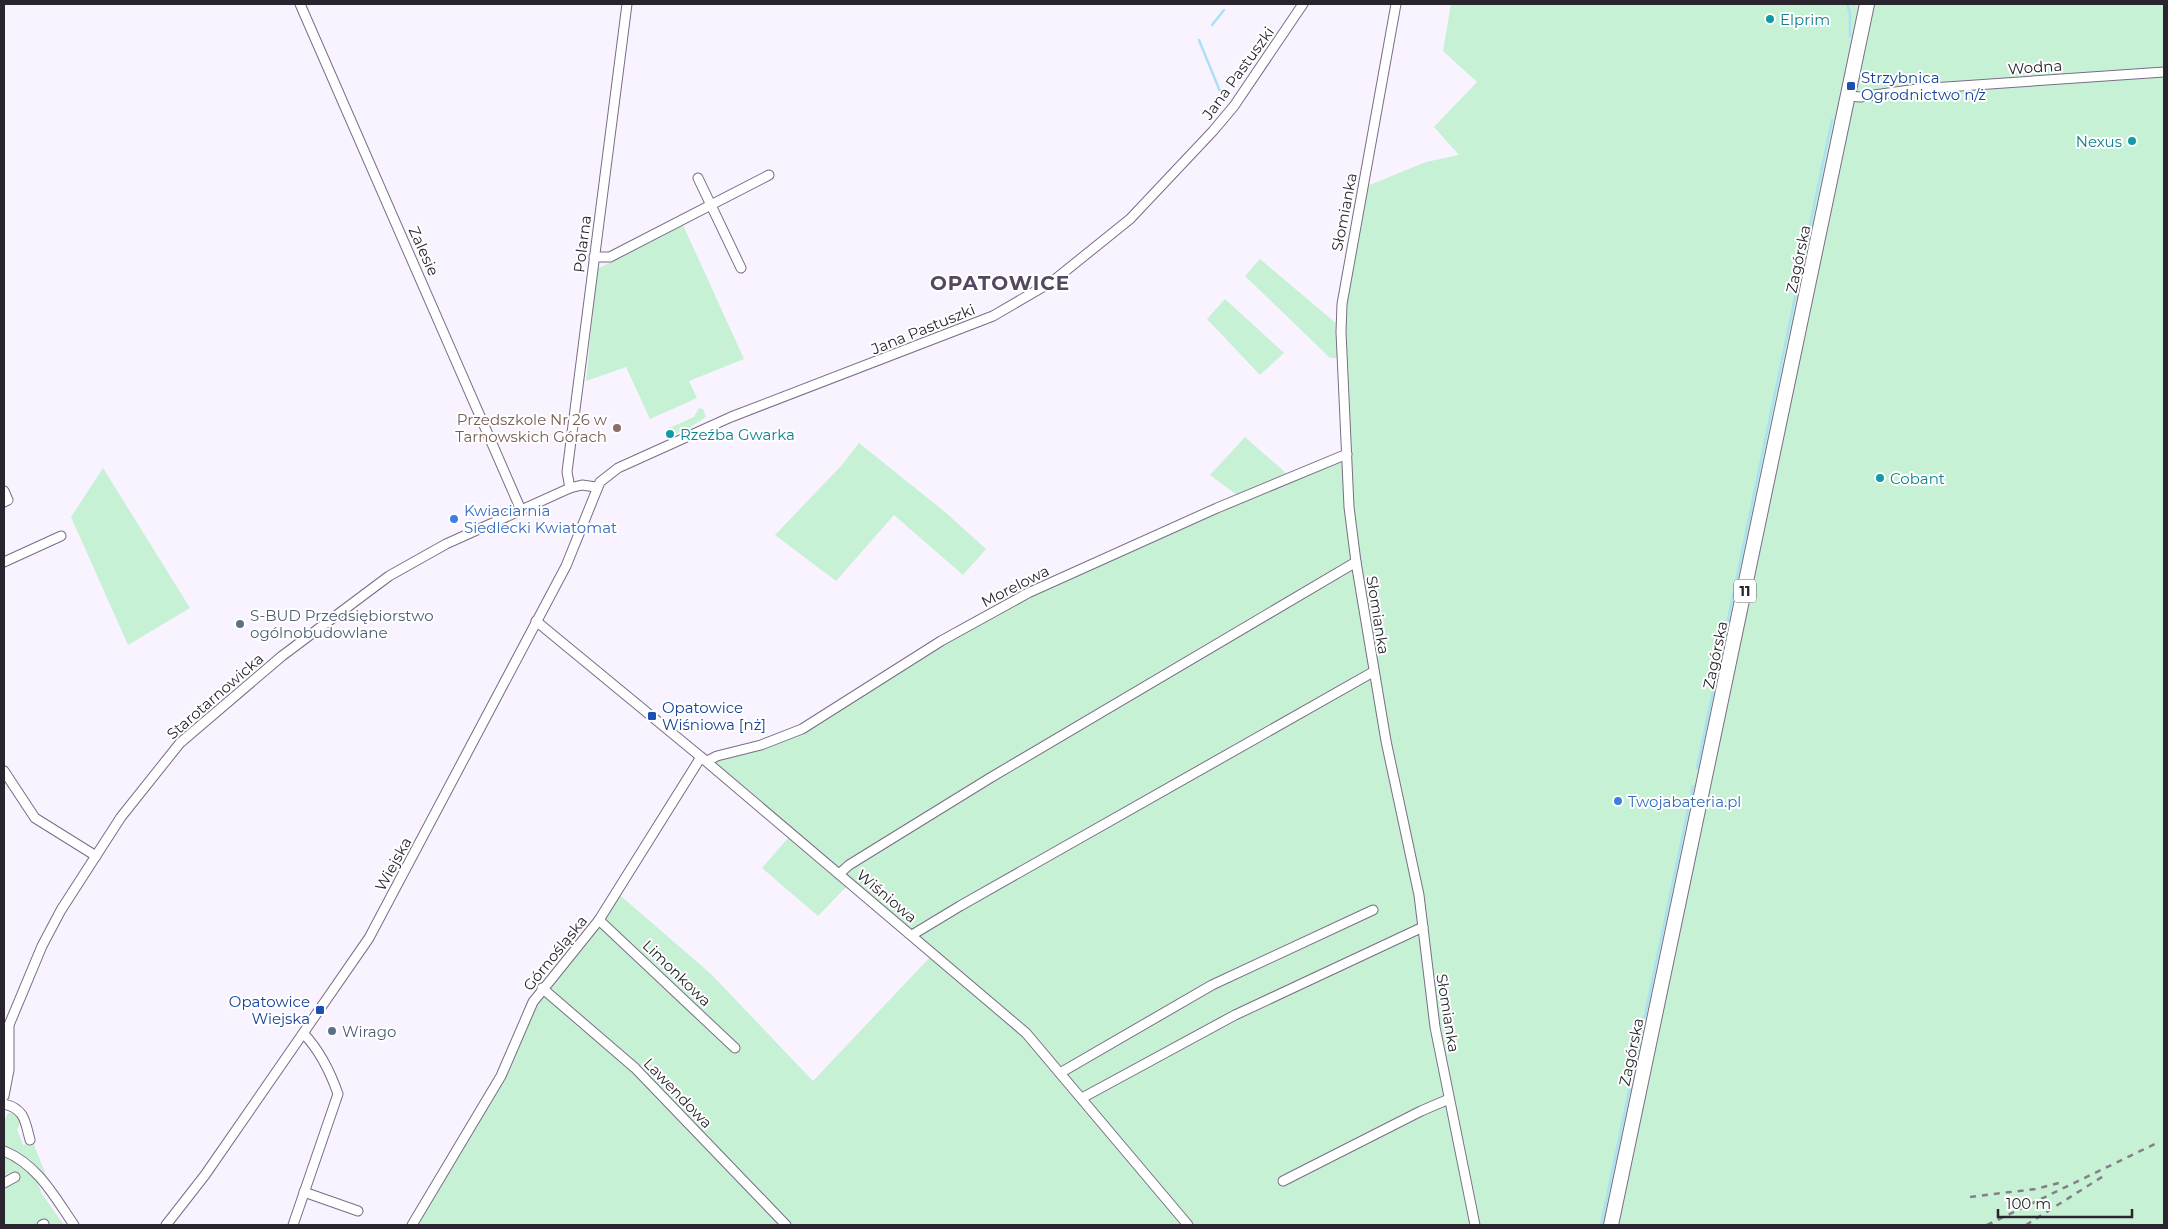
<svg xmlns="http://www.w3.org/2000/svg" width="2168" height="1229" font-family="Montserrat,sans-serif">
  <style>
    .green { fill: #c7f1d4 }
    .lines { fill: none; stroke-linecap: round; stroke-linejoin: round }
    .stream { stroke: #abe1f4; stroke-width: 2.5 }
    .minor-casing { stroke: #7a6d87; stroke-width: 11 }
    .highway-casing { stroke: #7a6d87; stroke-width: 16 }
    .minor { stroke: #fff; stroke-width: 9 }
    .highway { stroke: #fff; stroke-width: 14 }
    .rail { stroke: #857f8a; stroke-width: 2.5; stroke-dasharray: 6 6; stroke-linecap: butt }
    .culture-dot { fill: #0f9aa8; stroke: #fff; stroke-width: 2 }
    .transit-dot { fill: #1a4fb4; stroke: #fff; stroke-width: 2 }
    .education-dot { fill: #8d6e63; stroke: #fff; stroke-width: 2 }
    .shop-dot { fill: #3f7fe0; stroke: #fff; stroke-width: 2 }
    .service-dot { fill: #5c6f8a; stroke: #fff; stroke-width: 2 }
    .labels { text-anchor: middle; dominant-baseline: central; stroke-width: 4; stroke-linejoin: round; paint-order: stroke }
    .shield { fill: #fff; stroke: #69666d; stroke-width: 1 }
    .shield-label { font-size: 14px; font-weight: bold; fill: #29242e }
    .culture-label { font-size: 15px; fill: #0d838f; stroke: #fff; text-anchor: start }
    .street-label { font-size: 15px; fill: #29242e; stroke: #fff }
    .transit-label { font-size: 15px; fill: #164399; stroke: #fff; text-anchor: start }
    .education-label { font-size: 15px; fill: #785e54; stroke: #fff; text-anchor: end }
    .shop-label { font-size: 15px; fill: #366cbe; stroke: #fff; text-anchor: start }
    .service-label { font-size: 15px; fill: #4e5e75; stroke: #fff; text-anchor: start }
    .district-label { font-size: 20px; font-weight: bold; letter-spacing: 1px; fill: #54475f; stroke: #fff }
  </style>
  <rect width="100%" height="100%" fill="#f9f3ff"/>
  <g class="green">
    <polygon points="1451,4 2164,4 2164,1225 407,1225 505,1064 525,1015 598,919 614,890 711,974 813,1081 931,956 838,875 696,760 756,747 796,729 1009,601 1341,454 1347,449 1342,332 1362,188 1426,162 1459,155 1434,127 1477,82 1443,51"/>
    <polygon points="683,225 744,359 689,381 697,398 650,419 626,367 586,381 597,269"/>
    <polygon points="1260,259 1337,324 1338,358 1330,358 1245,276"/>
    <polygon points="1225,299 1284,353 1260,375 1207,319"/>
    <polygon points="699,408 703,409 706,417 689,428 667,438 665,433 667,429 694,417"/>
    <polygon points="1245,437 1286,473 1237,495 1210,475"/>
    <polygon points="859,443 945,512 986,549 963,575 894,515 836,581 775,535 842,465"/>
    <polygon points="103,468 190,608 128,645 71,517"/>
    <polygon points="789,837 847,886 818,916 762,868"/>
    <polygon points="8,1113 15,1113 20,1121 19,1126 17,1129 23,1145 33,1142 47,1178 28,1158 42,1194 64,1225 4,1225 4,1122"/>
  </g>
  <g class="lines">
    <g class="stream">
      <polyline points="1847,4 1850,13 1850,36"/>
      <polyline points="1212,25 1224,10"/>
      <polyline points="1199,40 1224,101"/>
      <polyline points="1697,768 1832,120"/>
      <polyline points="1601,1225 1693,786"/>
    </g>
    <g class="minor-casing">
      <g id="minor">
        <polyline points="300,4 521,510"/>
        <polyline points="1396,4 1342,304 1341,332 1349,507 1356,562 1386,741 1419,895 1435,1027 1475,1225"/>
        <polyline points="1849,96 1860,97 1917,89 2164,72"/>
        <polyline points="698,178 741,268"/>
        <polyline points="594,257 610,257 769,175"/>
        <polyline points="570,488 567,472 627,4"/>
        <polyline points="4,491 8,500 4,502"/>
        <polyline points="4,562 61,536"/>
        <polyline points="536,621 701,757 1026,1033 1188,1225"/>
        <polyline points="707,761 717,756 761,745 802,729 941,641 1028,593 1217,508 1347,454"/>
        <polyline points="4,771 35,818 96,856"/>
        <polyline points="839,874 849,865 990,778 1356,562"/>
        <polyline points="599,920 735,1048"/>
        <polyline points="912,935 960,906 1373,672"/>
        <polyline points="542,988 635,1068 786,1225"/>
        <polyline points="1060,1073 1212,985 1373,910"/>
        <polyline points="4,1096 9,1070 9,1025 42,946 61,910 121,817 180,743 282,656 389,576 446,544 570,488 582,485 596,487"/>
        <polyline points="1082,1098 1235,1015 1423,927"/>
        <path d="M4,1104C25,1109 25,1121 30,1140"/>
        <path d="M4,1151C38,1165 54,1196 74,1225"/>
        <polyline points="1283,1181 1421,1111 1449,1099"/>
        <polyline points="4,1183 15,1177"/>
        <polyline points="304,1192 358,1211"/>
        <polyline points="42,1225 44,1224"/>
        <polyline points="166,1225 205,1175 369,938 566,566 600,482 618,468 731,417 993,316 1053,281 1130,219 1213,131 1234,106 1303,4"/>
        <path d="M293,1225L338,1094C330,1071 320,1051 304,1034"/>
        <polyline points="412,1225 501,1076 533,1002 599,920 701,757"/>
      </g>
    </g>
    <g class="highway-casing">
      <polyline id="highway" points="1611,1225 1867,4"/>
    </g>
    <use href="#minor" class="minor"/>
    <use href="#highway" class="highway"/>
    <g class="rail">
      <polyline points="1970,1197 2035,1189 2063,1182"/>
      <polyline points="1987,1225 2159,1142"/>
      <polyline points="2026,1225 2105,1175"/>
    </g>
  </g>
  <g class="culture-dot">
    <circle cx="1770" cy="19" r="5"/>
    <circle cx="2132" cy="141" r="5"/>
    <circle cx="670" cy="434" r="5"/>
    <circle cx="1880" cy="478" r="5"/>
  </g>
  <g class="transit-dot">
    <rect x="1846" y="81" width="10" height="10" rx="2.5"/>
    <rect x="647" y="711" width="10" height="10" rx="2.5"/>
    <rect x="315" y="1005" width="10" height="10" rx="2.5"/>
  </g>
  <circle class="education-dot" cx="617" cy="428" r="5"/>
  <g class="shop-dot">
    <circle cx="454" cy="519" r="5"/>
    <circle cx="1618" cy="801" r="5"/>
  </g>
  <g class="service-dot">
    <circle cx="240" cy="624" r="5"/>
    <circle cx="332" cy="1031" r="5"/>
  </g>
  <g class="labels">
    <rect class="shield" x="1734" y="579.5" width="22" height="23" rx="4"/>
    <g class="shield-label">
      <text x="1745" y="591">11</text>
    </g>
    <g class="culture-label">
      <text x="1780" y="19">Elprim</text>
      <text x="2122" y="141" text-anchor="end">Nexus</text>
      <text x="680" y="434">Rzeźba Gwarka</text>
      <text x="1890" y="478">Cobant</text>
    </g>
    <g class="street-label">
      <text transform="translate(2035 67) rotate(-4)">Wodna</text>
      <text transform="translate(1238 73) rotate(-54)">Jana Pastuszki</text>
      <text transform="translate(1344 212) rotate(-79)">Słomianka</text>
      <text transform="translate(582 244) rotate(-83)">Polarna</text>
      <text transform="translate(424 251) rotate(66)">Zalesie</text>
      <text transform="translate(1798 259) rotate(-78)">Zagórska</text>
      <text transform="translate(923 329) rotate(-22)">Jana Pastuszki</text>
      <text transform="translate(1015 586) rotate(-27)">Morelowa</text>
      <text transform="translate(1378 615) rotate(81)">Słomianka</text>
      <text transform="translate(1715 655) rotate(-78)">Zagórska</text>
      <text transform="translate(215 696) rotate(-41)">Starotarnowicka</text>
      <text transform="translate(393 864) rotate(-61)">Wiejska</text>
      <text transform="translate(887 896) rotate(40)">Wiśniowa</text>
      <text transform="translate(555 953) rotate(-51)">Górnośląska</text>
      <text transform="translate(677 973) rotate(44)">Limonkowa</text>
      <text transform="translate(1448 1013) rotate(81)">Słomianka</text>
      <text transform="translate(1631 1052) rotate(-78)">Zagórska</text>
      <text transform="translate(678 1093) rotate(46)">Lawendowa</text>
    </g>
    <g class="transit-label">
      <text x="1861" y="77">Strzybnica<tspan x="1861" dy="17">Ogrodnictwo n/ż</tspan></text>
      <text x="662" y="707">Opatowice<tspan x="662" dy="17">Wiśniowa [nż]</tspan></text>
      <text x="310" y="1001" text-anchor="end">Opatowice<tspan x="310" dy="17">Wiejska</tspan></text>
    </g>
    <g class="education-label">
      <text x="607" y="419">Przedszkole Nr 26 w<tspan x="607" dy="17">Tarnowskich Górach</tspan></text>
    </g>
    <g class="shop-label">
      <text x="464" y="510">Kwiaciarnia<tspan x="464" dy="17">Siedlecki Kwiatomat</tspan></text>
      <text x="1628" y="801">Twojabateria.pl</text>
    </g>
    <g class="service-label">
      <text x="250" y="615">S-BUD Przedsiębiorstwo<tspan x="250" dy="17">ogólnobudowlane</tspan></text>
      <text x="342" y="1031">Wirago</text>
    </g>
    <g class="district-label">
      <text x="1000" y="283">OPATOWICE</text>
    </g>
  </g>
  <rect width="2168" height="1229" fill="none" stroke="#29242e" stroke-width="10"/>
  <path d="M1998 1209v8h134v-8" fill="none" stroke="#29242e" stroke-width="2.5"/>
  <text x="2006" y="1209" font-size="15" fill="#29242e" stroke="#ffffff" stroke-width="4" paint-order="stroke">100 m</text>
</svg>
